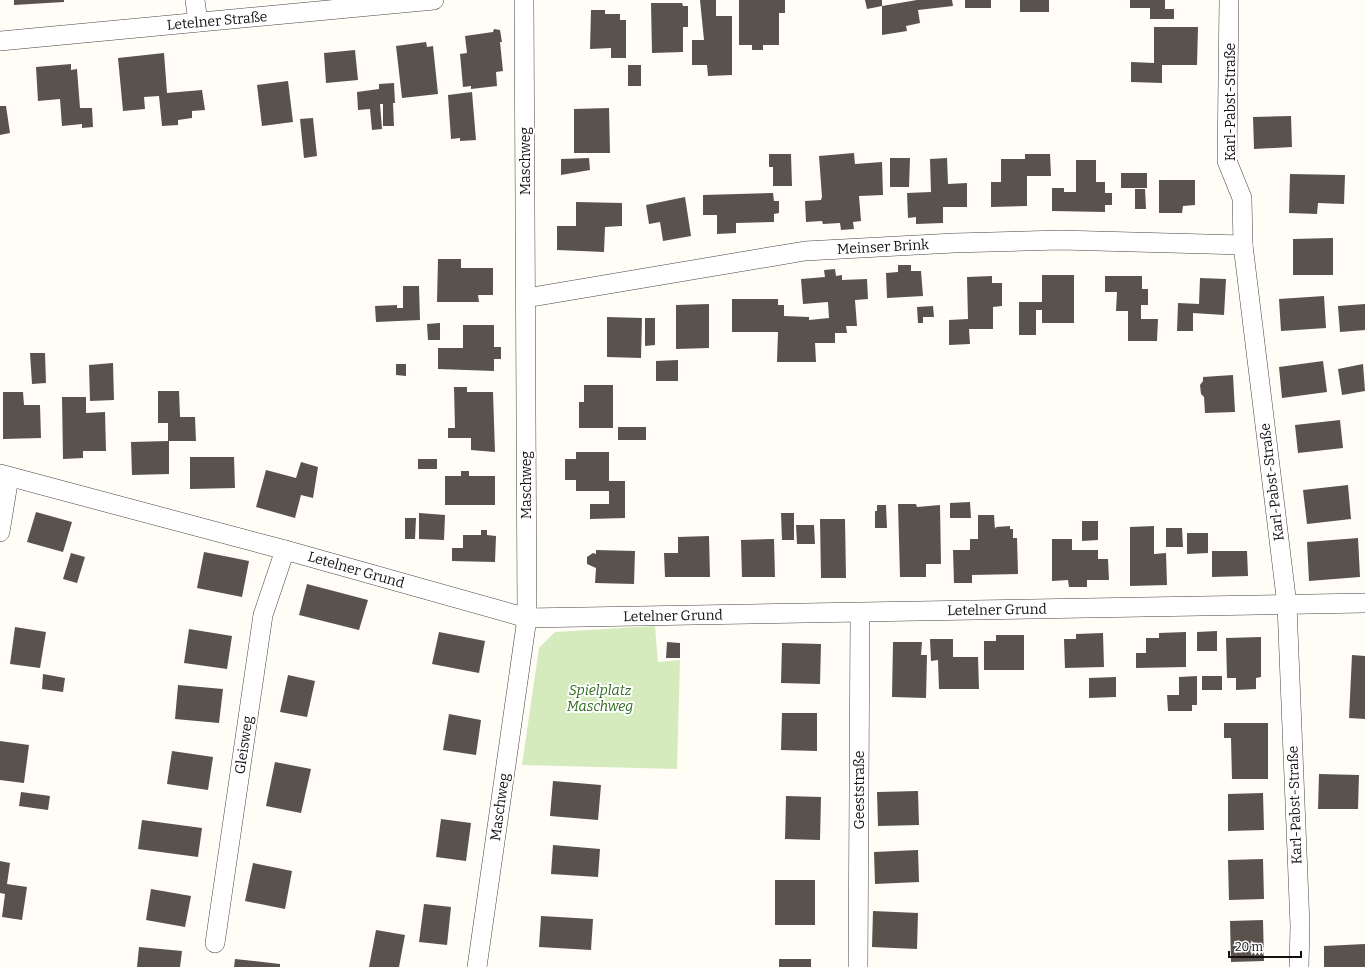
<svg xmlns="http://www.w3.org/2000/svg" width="1365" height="967" font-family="Bitter,serif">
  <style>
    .green { fill: #d5ebbd }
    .building { fill: #5a524d }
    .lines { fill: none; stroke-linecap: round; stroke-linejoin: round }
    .street-casing { stroke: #444; stroke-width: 20 }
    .street { stroke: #fff; stroke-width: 19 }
    .labels { text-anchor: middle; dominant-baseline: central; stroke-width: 4; stroke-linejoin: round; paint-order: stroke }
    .street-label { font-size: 14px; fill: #111; stroke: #fff }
    .park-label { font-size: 14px; font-style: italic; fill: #2f6b1f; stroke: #fff }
  </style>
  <rect width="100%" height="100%" fill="#fffdf5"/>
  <polygon class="green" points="655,626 658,662 680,660 677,769 522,765 539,648 555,632"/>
  <g class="building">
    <polygon points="14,0 64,0 64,2 14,5"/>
    <polygon points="700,0 716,0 716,16 732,16 732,75 708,76 707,65 692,65 692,40 704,40"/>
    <polygon points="739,0 785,0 785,13 779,13 779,45 763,45 763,50 752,50 752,45 739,45"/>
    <polygon points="865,0 882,0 882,6 917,0 952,0 953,6 918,10 920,23 906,26 907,31 882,35 882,6 867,9"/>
    <rect x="965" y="0" width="26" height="8"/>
    <rect x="1020" y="0" width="29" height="12"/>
    <polygon points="1130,0 1165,0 1165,9 1174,9 1174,19 1150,19 1150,8 1130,8"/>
    <polygon points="651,3 682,3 683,6 688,6 688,27 683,27 683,52 652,53"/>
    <polygon points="591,10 605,10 605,14 620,14 620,20 626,20 626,58 611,58 611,48 590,49"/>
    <polygon points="1154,27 1198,27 1197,65 1162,65 1162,83 1131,82 1131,62 1154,63"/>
    <polygon points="494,29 500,30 502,42 500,42 503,71 496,72 497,86 471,89 471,86 463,87 460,54 467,53 465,36 493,32"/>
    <polygon points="426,42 427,47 433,46 438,94 402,98 396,46"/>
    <polygon points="355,50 358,80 326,83 324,53"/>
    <polygon points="164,53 167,93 202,90 205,110 192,111 192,118 178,120 178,125 162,126 159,96 144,97 145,109 123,111 118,58"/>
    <polygon points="71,64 71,70 77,69 80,108 92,108 93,127 82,128 82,124 62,126 60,99 38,101 36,67"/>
    <rect x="628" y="65" width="13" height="21"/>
    <polygon points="288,81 293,122 262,126 257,85"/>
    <polygon points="394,83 395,103 393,103 394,126 383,126 383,104 380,104 382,129 372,130 370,109 358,110 357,92 379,89 379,84"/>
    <polygon points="472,92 476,140 460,141 460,138 451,139 448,95"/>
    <polygon points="0,106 6,106 10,133 0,135"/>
    <polygon points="609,108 610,153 574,153 574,109"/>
    <polygon points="1291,116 1292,147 1254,149 1253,117"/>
    <polygon points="313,118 317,156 304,158 300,119"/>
    <polygon points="854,153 855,164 882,162 883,195 859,196 861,221 853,222 854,229 841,230 840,223 823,224 822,221 806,222 805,201 821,200 822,197 819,156"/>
    <polygon points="769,154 791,154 792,186 773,186 773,167 769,167"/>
    <polygon points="1025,154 1050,154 1051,176 1027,176 1027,206 991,207 991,182 1001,182 1001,159 1025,159"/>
    <polygon points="589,158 590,170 561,175 561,159"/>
    <polygon points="890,158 910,158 909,187 890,187"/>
    <polygon points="947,158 948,184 967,183 967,207 943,207 943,223 916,224 916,217 908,218 907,193 931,192 930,159"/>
    <polygon points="1076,160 1096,160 1096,182 1105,182 1105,193 1112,193 1112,205 1105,205 1105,212 1052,211 1052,188 1064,188 1064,192 1076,192"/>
    <rect x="1121" y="173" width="26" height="15"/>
    <polygon points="1290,174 1345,175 1344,204 1318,203 1317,214 1289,213"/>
    <polygon points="1159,180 1195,180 1195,205 1183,206 1182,213 1159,213"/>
    <polygon points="1135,189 1145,189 1146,209 1135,209"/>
    <polygon points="773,193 774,201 779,201 779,213 774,214 774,222 736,223 736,233 717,234 717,215 703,215 703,195"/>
    <polygon points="685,197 691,236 663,241 660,222 649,224 646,205"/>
    <polygon points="576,202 622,203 622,226 605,227 604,252 557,250 557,226 576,226"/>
    <polygon points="1333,238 1333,275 1293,275 1293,239"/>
    <polygon points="438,259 461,259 461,268 493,268 493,295 478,295 479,302 437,302"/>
    <polygon points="898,265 911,265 911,271 921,271 923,296 887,298 886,273 898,272"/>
    <polygon points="835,269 836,276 842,275 842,280 867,279 868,299 855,300 857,326 846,326 847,333 835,333 835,343 815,343 816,362 777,362 778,332 732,332 732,299 778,299 778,305 784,305 784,316 809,317 809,320 829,318 828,302 803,304 801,279 825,277 824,270"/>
    <polygon points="1042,275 1074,275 1074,323 1042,323 1042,310 1036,310 1036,335 1019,335 1019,302 1042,302"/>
    <polygon points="992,276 992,283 1002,283 1002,306 993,307 993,329 969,329 970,344 949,345 949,320 968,319 967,277"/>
    <polygon points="1105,276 1142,276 1142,289 1148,289 1148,305 1141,305 1141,319 1158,319 1157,341 1128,341 1128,311 1116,311 1117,292 1105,292"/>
    <polygon points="1200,278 1226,279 1224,315 1193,313 1193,331 1177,331 1178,303 1199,304"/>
    <polygon points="403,286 419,286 420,320 376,322 375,306 397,305 397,308 403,308"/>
    <polygon points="1324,296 1326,328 1281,331 1279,299"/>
    <polygon points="709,304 709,348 676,349 676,305"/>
    <polygon points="1365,304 1365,330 1340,332 1338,306"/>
    <polygon points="933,306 934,317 923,317 923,323 918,323 917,307"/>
    <polygon points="607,317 642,318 641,358 607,357"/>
    <polygon points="645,318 655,318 655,345 645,346"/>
    <polygon points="440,323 440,340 428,340 427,324"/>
    <polygon points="463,325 494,325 494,347 501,347 501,359 494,359 494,371 438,369 438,348 463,348"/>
    <polygon points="30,353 45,353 46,383 32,384"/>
    <polygon points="678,360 678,381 656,381 656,361"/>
    <polygon points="1323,361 1327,392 1282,398 1279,367"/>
    <polygon points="113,363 114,400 90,401 89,365"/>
    <polygon points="396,364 406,364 406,376 396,375"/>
    <polygon points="1363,364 1365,391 1342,395 1338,369"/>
    <polygon points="1233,375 1235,412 1205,413 1204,397 1201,394 1200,385 1203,381 1203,377"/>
    <polygon points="584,385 613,385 613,428 579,428 579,402 584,402"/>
    <polygon points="454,387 467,387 467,392 493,392 495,452 471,450 471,438 448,438 448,428 455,428"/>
    <polygon points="158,391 179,391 180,417 195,417 196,441 169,441 169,474 132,475 131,442 168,441 168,423 158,423"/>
    <polygon points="3,392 23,392 24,405 40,405 41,438 3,439"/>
    <polygon points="62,397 86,397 86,413 105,412 106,451 83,451 83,458 63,459"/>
    <polygon points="1340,420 1343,448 1298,453 1295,425"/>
    <rect x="618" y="427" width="28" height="13"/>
    <polygon points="576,452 609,452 609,481 625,481 625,518 590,519 590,504 609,504 609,491 576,491 576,480 565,480 565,459 576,459"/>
    <polygon points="190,457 234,457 235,488 190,489"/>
    <rect x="418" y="459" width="19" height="10"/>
    <polygon points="301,462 318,467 313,498 301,495 295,518 256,507 266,470 296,478"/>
    <polygon points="461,471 469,471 469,476 495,476 495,505 445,505 445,476 461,476"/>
    <polygon points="1348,485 1351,519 1307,524 1303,490"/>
    <polygon points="970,502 971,518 950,518 950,503"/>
    <polygon points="898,504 916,504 917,507 940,505 941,564 926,564 926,577 900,577"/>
    <polygon points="877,505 886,505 887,528 875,528 875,511 877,511"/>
    <polygon points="36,512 72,522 63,552 27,542"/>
    <polygon points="419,513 445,515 444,540 419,539"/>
    <polygon points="781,513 794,513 794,540 782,540"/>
    <polygon points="978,515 994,515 995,529 996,527 1010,526 1010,529 1013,529 1013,538 1017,538 1018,574 972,575 972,583 954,583 953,550 970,550 970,539 978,539"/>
    <polygon points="405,518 416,518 415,539 405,539"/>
    <polygon points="820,519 845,519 846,578 821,578"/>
    <polygon points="1082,521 1098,521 1098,540 1082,541"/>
    <polygon points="796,525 814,525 815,544 797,544"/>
    <polygon points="1154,526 1154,554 1166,553 1167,585 1130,586 1130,527"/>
    <polygon points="1166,528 1182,528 1183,547 1166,547"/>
    <polygon points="481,530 487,530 487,535 496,536 495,562 452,561 452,548 463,548 463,535 481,535"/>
    <polygon points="1187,533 1208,533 1208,553 1187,554"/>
    <polygon points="709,536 710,577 665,577 664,553 678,553 678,537"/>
    <polygon points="1358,538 1360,577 1309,581 1307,542"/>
    <polygon points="774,539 775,577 742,577 741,540"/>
    <polygon points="1052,539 1072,539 1072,550 1098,550 1098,559 1108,559 1109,580 1087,580 1087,587 1069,587 1068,580 1052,581"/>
    <polygon points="596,550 635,551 634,584 595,583 596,568 587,564 587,557 593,553 596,554"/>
    <polygon points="1212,551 1247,551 1248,576 1212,577"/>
    <polygon points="204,552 249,561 242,597 197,588"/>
    <polygon points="71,553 85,557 77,583 63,579"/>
    <polygon points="307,584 368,600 359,630 299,615"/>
    <polygon points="15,627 46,632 40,668 10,664"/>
    <polygon points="189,629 232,636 227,669 184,663"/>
    <polygon points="1217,631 1217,651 1197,651 1197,632"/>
    <polygon points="439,632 485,641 479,673 432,664"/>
    <polygon points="1186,632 1186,667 1136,668 1136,653 1146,653 1146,638 1159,638 1159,633"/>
    <polygon points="1103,633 1104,667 1065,668 1064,639 1076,639 1076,634"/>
    <polygon points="996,635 1024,635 1024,670 984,670 984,641 996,641"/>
    <polygon points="1261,637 1261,677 1256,678 1256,689 1236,690 1236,678 1227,678 1226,638"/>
    <polygon points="930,639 953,639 953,657 978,657 979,689 939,689 938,660 931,661"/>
    <polygon points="667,642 680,643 680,658 666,658"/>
    <polygon points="893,642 922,642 921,655 927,655 926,698 892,697"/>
    <polygon points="782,643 821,644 820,684 781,683"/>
    <polygon points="1352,655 1365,656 1365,719 1349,718"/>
    <polygon points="43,674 65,678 63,692 42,689"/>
    <polygon points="288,675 315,681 307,717 280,712"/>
    <polygon points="1197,676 1197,705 1192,705 1192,711 1168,711 1167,695 1179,695 1179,677"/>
    <rect x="1202" y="676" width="20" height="14"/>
    <polygon points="1116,677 1116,697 1089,698 1089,678"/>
    <polygon points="178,685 223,689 219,723 175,719"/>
    <polygon points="782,713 817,713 817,751 781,750"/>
    <polygon points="449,714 481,720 476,755 443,750"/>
    <polygon points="1224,723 1268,723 1268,779 1232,779 1231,738 1224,738"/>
    <polygon points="0,741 29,745 24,783 0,780"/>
    <polygon points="172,751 213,757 208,790 167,784"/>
    <polygon points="275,762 311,769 301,813 266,806"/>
    <polygon points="1319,774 1359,775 1358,809 1318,809"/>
    <polygon points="553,781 601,785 598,820 550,816"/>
    <polygon points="918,791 919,825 878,826 877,792"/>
    <polygon points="21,792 50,796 48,810 19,806"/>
    <polygon points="1263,793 1264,830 1228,831 1228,794"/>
    <polygon points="786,796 821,797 820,840 785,839"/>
    <polygon points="441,819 471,823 466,861 436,857"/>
    <polygon points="142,820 202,828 198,857 138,849"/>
    <polygon points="553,845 600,849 598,877 551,874"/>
    <polygon points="918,850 919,882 875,884 874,852"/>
    <polygon points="1263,859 1264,899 1229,900 1228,860"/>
    <polygon points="0,861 10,863 7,884 27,887 22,920 2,917 5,894 0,893"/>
    <polygon points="253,863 292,871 285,909 245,901"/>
    <rect x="775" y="880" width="40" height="45"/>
    <polygon points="151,889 191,896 185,927 146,920"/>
    <polygon points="424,904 451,907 447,945 419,942"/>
    <polygon points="873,911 918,913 917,949 872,947"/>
    <polygon points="541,916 593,919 591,950 539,947"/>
    <polygon points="1263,920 1264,961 1231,962 1230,921"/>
    <polygon points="376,930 405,935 399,967 369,967"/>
    <polygon points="1365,944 1365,967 1324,967 1324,946"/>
    <polygon points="139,947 182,951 180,967 137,967"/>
    <polygon points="235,959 280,964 280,967 234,967"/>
    <rect x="779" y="959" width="32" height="8"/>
  </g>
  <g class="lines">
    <g class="street-casing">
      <g id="street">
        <polyline points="195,0 198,22"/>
        <polyline points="1229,0 1227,161 1242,198 1243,245 1287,605 1300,926 1299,967"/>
        <polyline points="0,41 434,0"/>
        <polyline points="526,298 805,251 954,243 1060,240 1243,245"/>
        <polyline points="0,474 285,550 527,618 1365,603"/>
        <polyline points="0,532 9,477"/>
        <polyline points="215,943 263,615 285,550"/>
        <polyline points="477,967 527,618 524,0"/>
        <polyline points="858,967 860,613"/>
      </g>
    </g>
    <use href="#street" class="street"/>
  </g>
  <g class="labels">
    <g class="street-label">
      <text transform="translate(217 21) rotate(-5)">Letelner Straße</text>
      <text transform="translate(1230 102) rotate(-90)">Karl-Pabst-Straße</text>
      <text transform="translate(525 161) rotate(-90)">Maschweg</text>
      <text transform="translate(883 247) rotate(-3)">Meinser Brink</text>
      <text transform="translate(1272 482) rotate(-97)">Karl-Pabst-Straße</text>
      <text transform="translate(526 485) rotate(-90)">Maschweg</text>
      <text transform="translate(356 570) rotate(16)">Letelner Grund</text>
      <text transform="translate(997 610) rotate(-1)">Letelner Grund</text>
      <text transform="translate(673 616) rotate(-1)">Letelner Grund</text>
      <text transform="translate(244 745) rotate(-82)">Gleisweg</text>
      <text transform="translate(859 790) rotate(-90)">Geeststraße</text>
      <text transform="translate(1295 805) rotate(-92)">Karl-Pabst-Straße</text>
      <text transform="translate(500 807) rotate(-82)">Maschweg</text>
    </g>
    <g class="park-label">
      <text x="600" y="690">Spielplatz<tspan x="600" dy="16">Maschweg</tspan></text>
    </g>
  </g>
  <path d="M1229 951v6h72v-6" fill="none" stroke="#111111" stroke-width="2"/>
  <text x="1235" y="951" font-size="12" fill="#111111" stroke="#ffffff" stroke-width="3" paint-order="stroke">20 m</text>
</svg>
